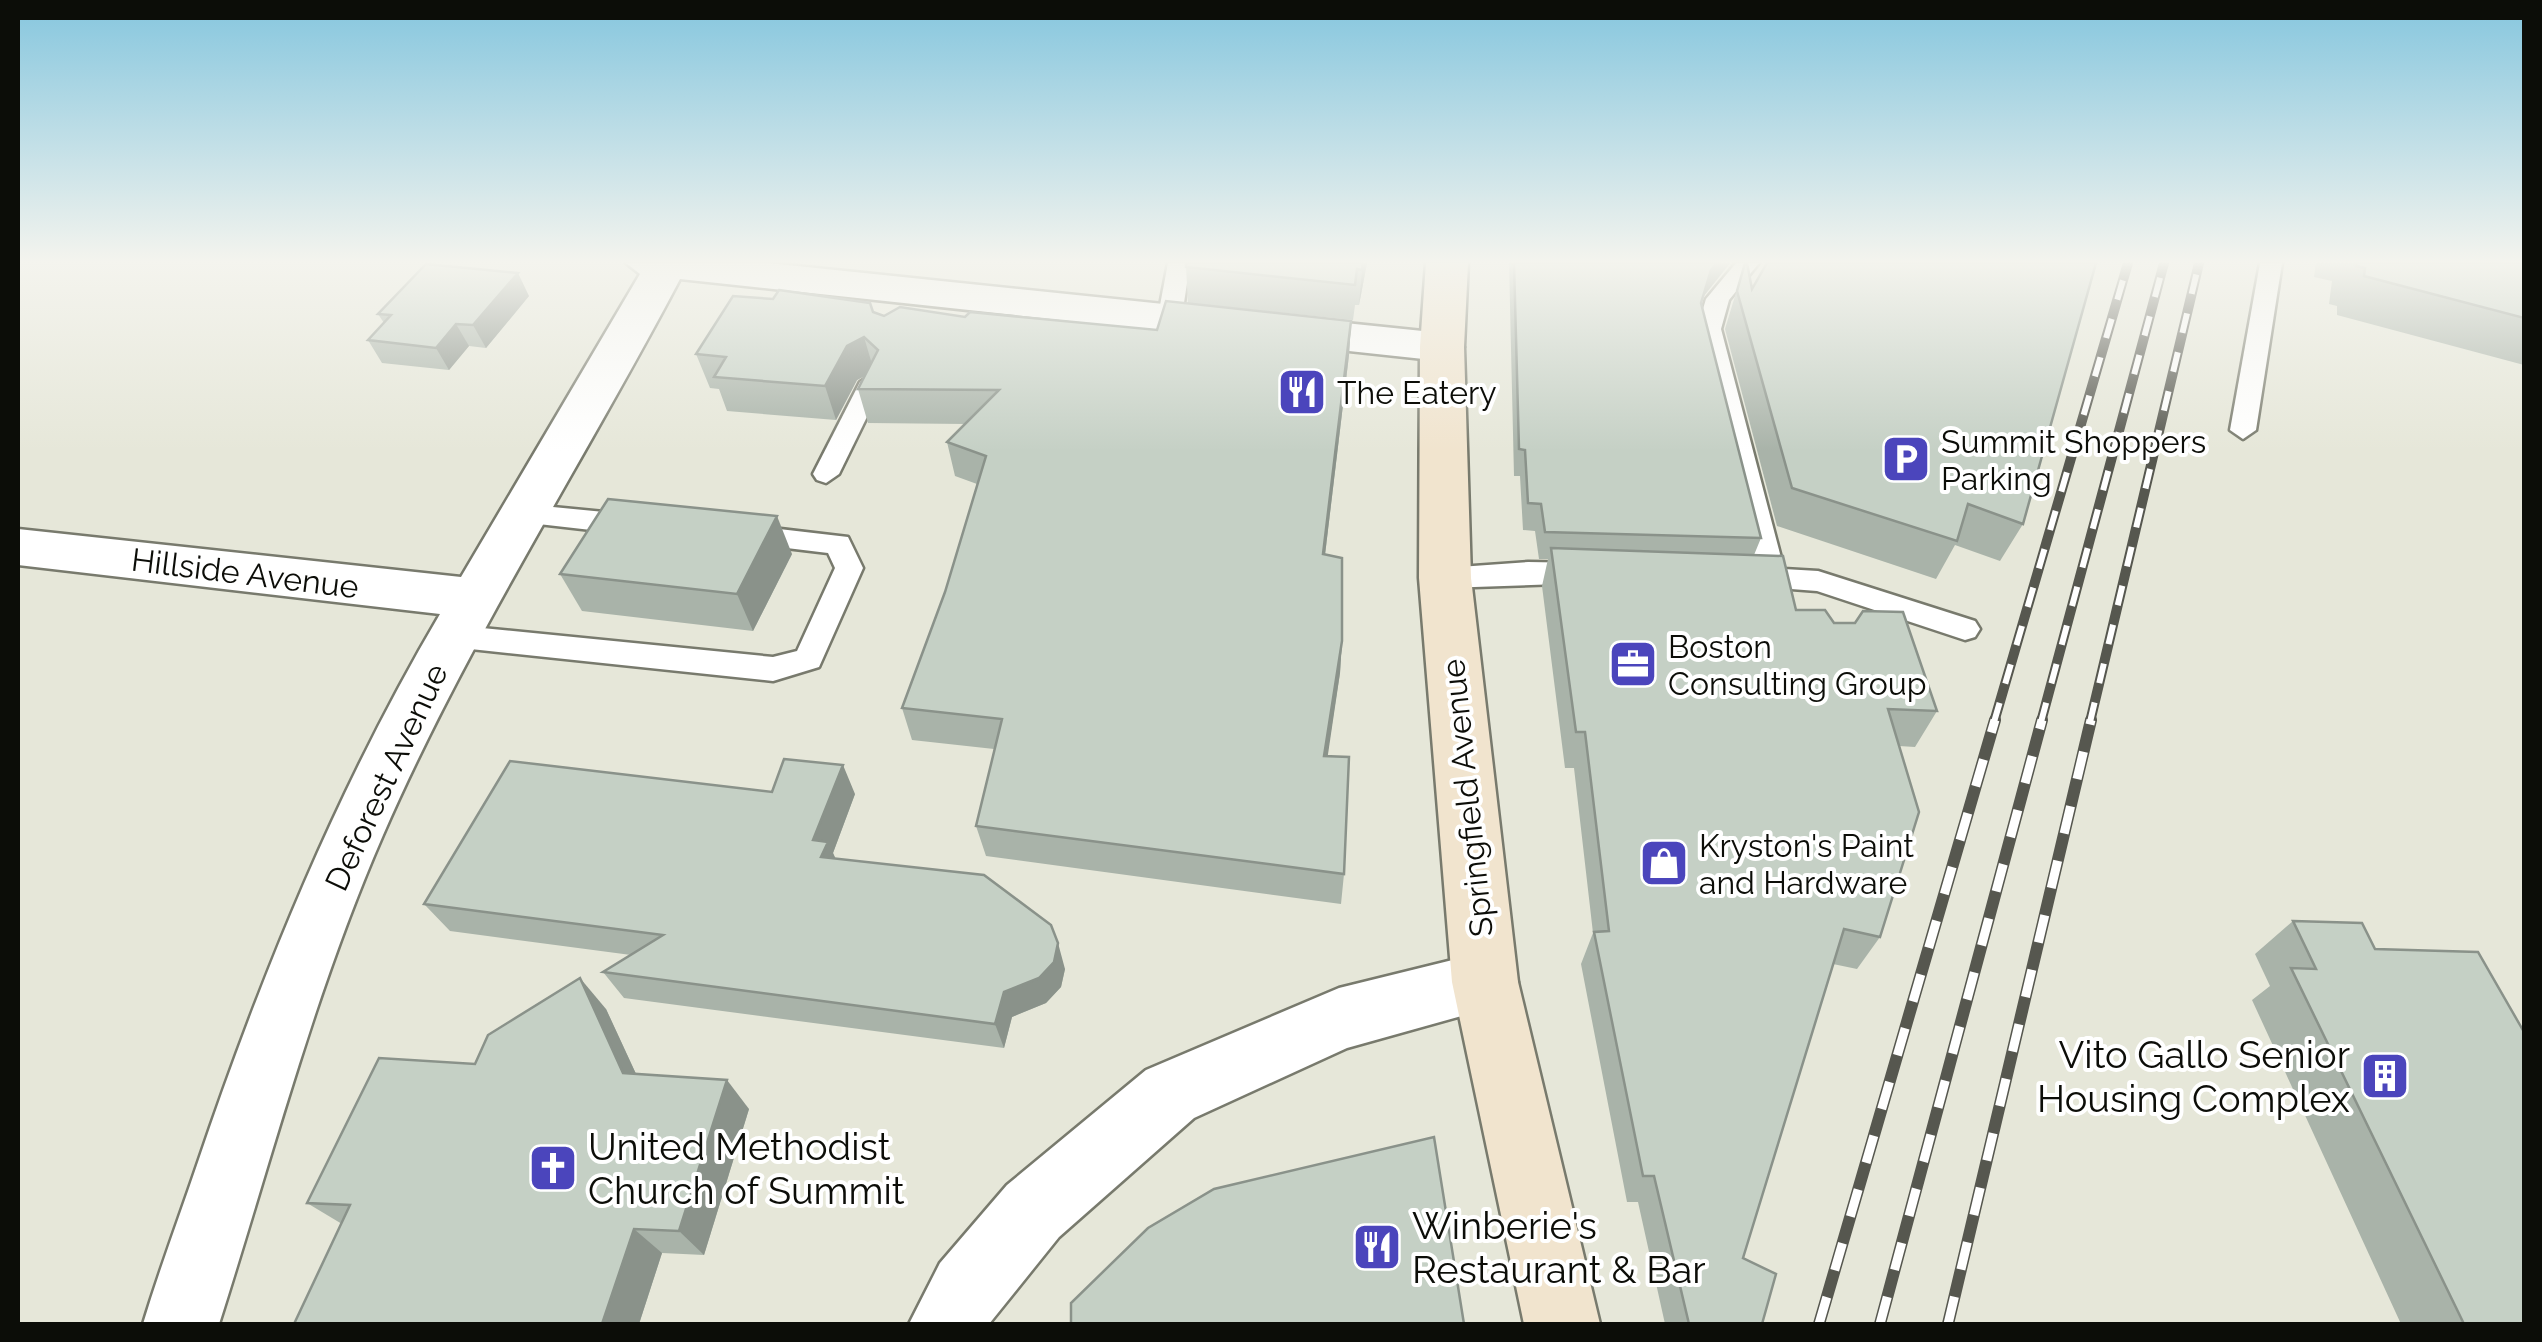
<svg xmlns="http://www.w3.org/2000/svg" width="2542" height="1342" font-family="Raleway,sans-serif">
  <style>
    .lines { fill: none; stroke-linecap: round; stroke-linejoin: round }
    .lane-casing { stroke: #787a6d; stroke-width: 5 }
    .street-casing { stroke: #787a6d; stroke-width: 5 }
    .secondary-casing { stroke: #787a6d; stroke-width: 5 }
    .lane { fill: #fff; fill-rule: evenodd }
    .street { fill: #fff; fill-rule: evenodd }
    .secondary { fill: #f1e4ce; fill-rule: evenodd }
    .rail-far1-casing { stroke: #56574f; stroke-width: 10 }
    .rail-casing { stroke: #56574f; stroke-width: 12 }
    .rail-far1 { stroke: #fff; stroke-width: 6; stroke-dasharray: 20; stroke-linecap: butt }
    .rail { stroke: #fff; stroke-width: 9; stroke-dasharray: 28; stroke-linecap: butt }
    .wall { fill: #a9b3a9 }
    .shaded-wall { fill: #8a928a }
    .building { fill: #c5d0c5; stroke: #8a928a; stroke-width: 2.5 }
    .labels { text-anchor: middle; dominant-baseline: central; stroke-width: 8; stroke-linejoin: round; paint-order: stroke }
    .poi-label { font-size: 32px; fill: #0c0d08; stroke: #fff; text-anchor: start }
    .street-label { font-size: 32px; fill: #0c0d08; stroke: #fff }
    .near-poi-label { font-size: 38px; fill: #0c0d08; stroke: #fff; text-anchor: start }
  </style>
  <rect width="100%" height="100%" fill="#e6e7d9"/>
  <g class="lines">
    <g class="lane-casing">
      <g id="lane">
        <polygon points="1168,263 1190,263 1182,316 1170,323 1158,316"/>
        <polygon points="1736,263 1759,263 1729,300 1721,329 1784,569 1818,571 1975,621 1980,629 1975,637 1965,640 1817,591 1738,585 1734,578 1738,571 1755,568 1697,329 1706,299"/>
        <polygon points="2260,263 2282,263 2256,430 2243,439 2230,430"/>
        <polygon points="872,374 884,382 839,474 826,483 817,480 813,474 860,382"/>
        <polygon points="522,504 635,515 649,525 635,535 512,521 508,514 512,507"/>
        <polygon points="746,525 848,537 863,568 819,667 773,681 452,647 442,644 437,636 442,628 452,625 773,657 797,651 835,568 828,553 736,542 732,535"/>
        <polygon points="1528,562 1587,563 1601,573 1587,583 1445,588 1431,578 1445,568"/>
      </g>
    </g>
    <g class="street-casing">
      <g id="street">
        <path d="M626,263H768L1442,333L1458,337L1464,347L1458,357L1442,361L680,279C582,465 467,642 383,835C314,993 271,1161 219,1324H143C159,1271 179,1218 197,1165C262,973 337,789 440,614L18,565V529L461,577L640,274Z"/>
        <polygon points="1485,952 1508,961 1518,982 1508,1003 1347,1048 1194,1118 1059,1237 989,1324 909,1324 940,1263 1007,1185 1146,1070 1339,988"/>
      </g>
    </g>
    <g class="secondary-casing">
      <polygon id="secondary" points="1426,263 1468,263 1464,347 1471,578 1518,982 1600,1324 1524,1324 1452,982 1419,578 1420,347"/>
    </g>
    <use href="#lane" class="lane"/>
    <use href="#street" class="street"/>
    <use href="#secondary" class="secondary"/>
    <g class="rail-far1-casing">
      <g id="rail-far1">
        <polyline points="1994,722 2128,263"/>
        <polyline points="2041,722 2164,263"/>
        <polyline points="2090,722 2199,263"/>
      </g>
    </g>
    <g class="rail-casing">
      <g id="rail">
        <polyline points="1819,1324 1995,720"/>
        <polyline points="1880,1324 2042,720"/>
        <polyline points="1948,1324 2091,720"/>
      </g>
    </g>
    <use href="#rail-far1" class="rail-far1"/>
    <use href="#rail" class="rail"/>
  </g>
  <g class="wall">
    <polygon points="1367,263 1359,305 1355,305 1353,320 1188,303 1186,267"/>
    <polygon points="1509,263 1730,263 1703,297 1701,303 1761,538 1754,555 1796,610 1834,623 1937,711 1915,747 1899,746 1880,937 1857,969 1833,964 1743,1258 1762,1324 1665,1324 1638,1202 1627,1202 1581,964 1593,933 1574,768 1565,768 1542,586 1548,559 1539,559 1535,531 1523,530 1520,476 1514,476"/>
    <polygon points="1745,263 1752,289 2023,524 2000,561 1955,545 1936,579 1777,526 1725,329"/>
    <polygon points="2316,263 2524,263 2524,365 2337,315 2337,306 2329,304 2332,281 2314,277"/>
    <polygon points="529,296 486,348 469,346 449,370 382,363 368,340 384,323 378,314"/>
    <polygon points="873,312 884,316 965,317 1157,330 1351,321 1349,355 1325,555 1342,641 1340,673 1327,756 1344,874 1341,904 986,856 976,826 994,749 912,740 902,708 945,592 977,484 955,476 947,442 966,424 868,423 858,389 865,376 857,380 836,420 727,411 719,389 710,388 696,354"/>
    <polygon points="792,554 753,631 582,611 560,574"/>
    <polygon points="772,792 855,794 833,853 835,858 1065,969 1061,987 1046,1003 1012,1017 1004,1048 624,998 603,972 631,955 450,931 424,904"/>
    <polygon points="2293,921 2375,949 2524,1324 2401,1324 2252,1000 2270,986 2255,954"/>
    <polygon points="606,1009 636,1074 749,1109 704,1255 662,1253 639,1324 294,1324 342,1224 307,1203"/>
  </g>
  <g class="shaded-wall">
    <polygon points="1363,263 1367,263 1359,305 1362,270"/>
    <polygon points="1717,263 1730,263 1703,297 1711,270"/>
    <polygon points="518,273 529,296 486,348 473,325"/>
    <polygon points="1351,321 1349,355 1321,588 1323,554"/>
    <polygon points="456,324 469,346 449,370 436,348"/>
    <polygon points="864,337 874,371 857,380 836,420 825,386 847,346"/>
    <polygon points="777,516 792,554 753,631 737,594"/>
    <polygon points="1342,641 1340,673 1323,788 1324,756"/>
    <polygon points="843,765 855,794 833,853 841,870 835,884 813,840"/>
    <polygon points="1058,943 1065,969 1061,987 1046,1003 1012,1017 1004,1048 995,1024 1004,992"/>
    <polygon points="580,978 606,1009 649,1102 623,1073"/>
    <polygon points="727,1080 749,1109 704,1255 679,1231"/>
    <polygon points="634,1229 662,1253 639,1324 602,1324"/>
  </g>
  <g class="building">
    <polygon points="1186,263 1363,263 1362,270 1357,269 1355,285 1186,267"/>
    <polygon points="1514,263 1717,263 1711,270 1701,303 1761,538 1545,532 1541,504 1528,503 1525,450 1519,449"/>
    <polygon points="1745,263 1747,263 1752,289 1767,263 2096,263 2023,524 1968,504 1957,541 1792,488 1737,291"/>
    <polygon points="2356,263 2524,263 2524,318 2364,276 2365,268 2356,266"/>
    <polygon points="426,264 518,273 473,325 456,324 436,348 368,340 391,315 378,314"/>
    <polygon points="779,290 870,303 873,312 884,316 900,307 965,317 970,312 1157,330 1166,301 1351,321 1323,554 1342,558 1342,641 1324,756 1349,757 1344,874 976,826 1002,719 902,708 945,592 986,456 947,442 999,390 858,389 878,350 864,337 847,346 825,386 714,377 726,357 696,354 733,296 773,299"/>
    <polygon points="608,499 777,516 737,594 560,574"/>
    <polygon points="1551,548 1783,556 1796,610 1825,610 1834,623 1855,623 1863,611 1903,612 1937,711 1888,709 1919,812 1880,937 1844,929 1743,1258 1776,1274 1762,1324 1689,1324 1654,1176 1643,1176 1594,932 1609,931 1585,732 1576,732"/>
    <polygon points="784,759 843,765 813,840 828,842 821,857 984,875 1051,925 1058,943 1054,962 1039,978 1004,992 995,1024 603,972 663,935 424,904 510,761 772,792"/>
    <polygon points="2293,921 2362,923 2375,949 2478,952 2524,1032 2524,1324 2464,1324 2291,968 2316,969"/>
    <polygon points="580,978 623,1073 727,1080 679,1231 634,1229 602,1324 294,1324 350,1205 307,1203 379,1058 475,1064 488,1035"/>
    <polygon points="1434,1137 1464,1324 1071,1324 1071,1303 1148,1228 1214,1189"/>
  </g>
  <linearGradient id="sky" x2="0" y2="1"><stop stop-color="#85c6de"/><stop offset="0.58" stop-color="#f4f4ee"/><stop offset="1" stop-color="#f4f4ee" stop-opacity="0"/></linearGradient>
  <rect width="2542" height="451" fill="url(#sky)"/>
  <defs>
    <g id="restaurant-square" transform="scale(2.5)"><rect x="-9" y="-9" width="18" height="18" rx="4" fill="#4b45bc" stroke="#fff"/><path d="M-5-6h1v4h1v-4h1v4h1v-4h1v5L-1.5 .5V6h-2V.5L-5-1ZM5-6V6H3V1.5H1.5Q1.5-4 5-6Z" fill="#fff"/></g>
    <g id="parking-square" transform="scale(2.5)"><rect x="-9" y="-9" width="18" height="18" rx="4" fill="#4b45bc" stroke="#fff"/><path d="M-3.5-5.5H1a3.5 3.5 0 0 1 0 7H-1V5.5H-3.5ZM-1-3.4V-.6H.8a1.4 1.4 0 0 0 0-2.8Z" fill="#fff"/></g>
    <g id="office-square" transform="scale(2.5)"><rect x="-9" y="-9" width="18" height="18" rx="4" fill="#4b45bc" stroke="#fff"/><path d="M-6-3h4V-5.5h4V-3h4V5H-6ZM-1-4.5V-3h2v-1.5ZM-6 0V1H6V0Z" fill="#fff"/></g>
    <g id="shop-square" transform="scale(2.5)"><rect x="-9" y="-9" width="18" height="18" rx="4" fill="#4b45bc" stroke="#fff"/><path d="M-5-2.5h2.3a2.7 3.5 0 0 1 5.4 0H5L5.5 6h-11ZM-1.5-2.5h3a1.5 2.3 0 0 0-3 0Z" fill="#fff"/></g>
    <g id="building-square" transform="scale(2.5)"><rect x="-9" y="-9" width="18" height="18" rx="4" fill="#4b45bc" stroke="#fff"/><path d="M-4-6H4V6H1V3H-1V6H-4ZM-2.5-4.3h1.7v1.8h-1.7ZM.8-4.3h1.7v1.8H.8ZM-2.5-1h1.7V.8h-1.7ZM.8-1h1.7V.8H.8Z" fill="#fff"/></g>
    <g id="church-square" transform="scale(2.5)"><rect x="-9" y="-9" width="18" height="18" rx="4" fill="#4b45bc" stroke="#fff"/><path d="M-1.2-6h2.4v3.5h3.3v2.4h-3.3V6h-2.4V-.1h-3.3v-2.4h3.3Z" fill="#fff"/></g>
  </defs>
  <g fill-rule="evenodd">
    <use href="#restaurant-square" x="1302" y="392"/>
    <use href="#parking-square" x="1906" y="459"/>
    <use href="#office-square" x="1633" y="664"/>
    <use href="#shop-square" x="1664" y="863"/>
    <use href="#building-square" x="2385" y="1076"/>
    <use href="#church-square" x="553" y="1168"/>
    <use href="#restaurant-square" x="1377" y="1247"/>
  </g>
  <g class="labels">
    <g class="poi-label">
      <text x="1337" y="392">The Eatery</text>
      <text x="1941" y="441">Summit Shoppers<tspan x="1941" dy="37">Parking</tspan></text>
      <text x="1668" y="646">Boston<tspan x="1668" dy="37">Consulting Group</tspan></text>
      <text x="1699" y="845">Kryston's Paint<tspan x="1699" dy="37">and Hardware</tspan></text>
    </g>
    <g class="street-label">
      <text transform="translate(245 573) rotate(7)">Hillside Avenue</text>
      <text transform="translate(386 777) rotate(-65)">Deforest Avenue</text>
      <text transform="translate(1467 798) rotate(-96)">Springfield Avenue</text>
    </g>
    <g class="near-poi-label">
      <text x="2350" y="1054" text-anchor="end">Vito Gallo Senior<tspan x="2350" dy="44">Housing Complex</tspan></text>
      <text x="588" y="1146">United Methodist<tspan x="588" dy="44">Church of Summit</tspan></text>
      <text x="1412" y="1225">Winberie's<tspan x="1412" dy="44">Restaurant &amp; Bar</tspan></text>
    </g>
  </g>
  <rect width="2542" height="1342" fill="none" stroke="#0c0d08" stroke-width="40"/>
</svg>
